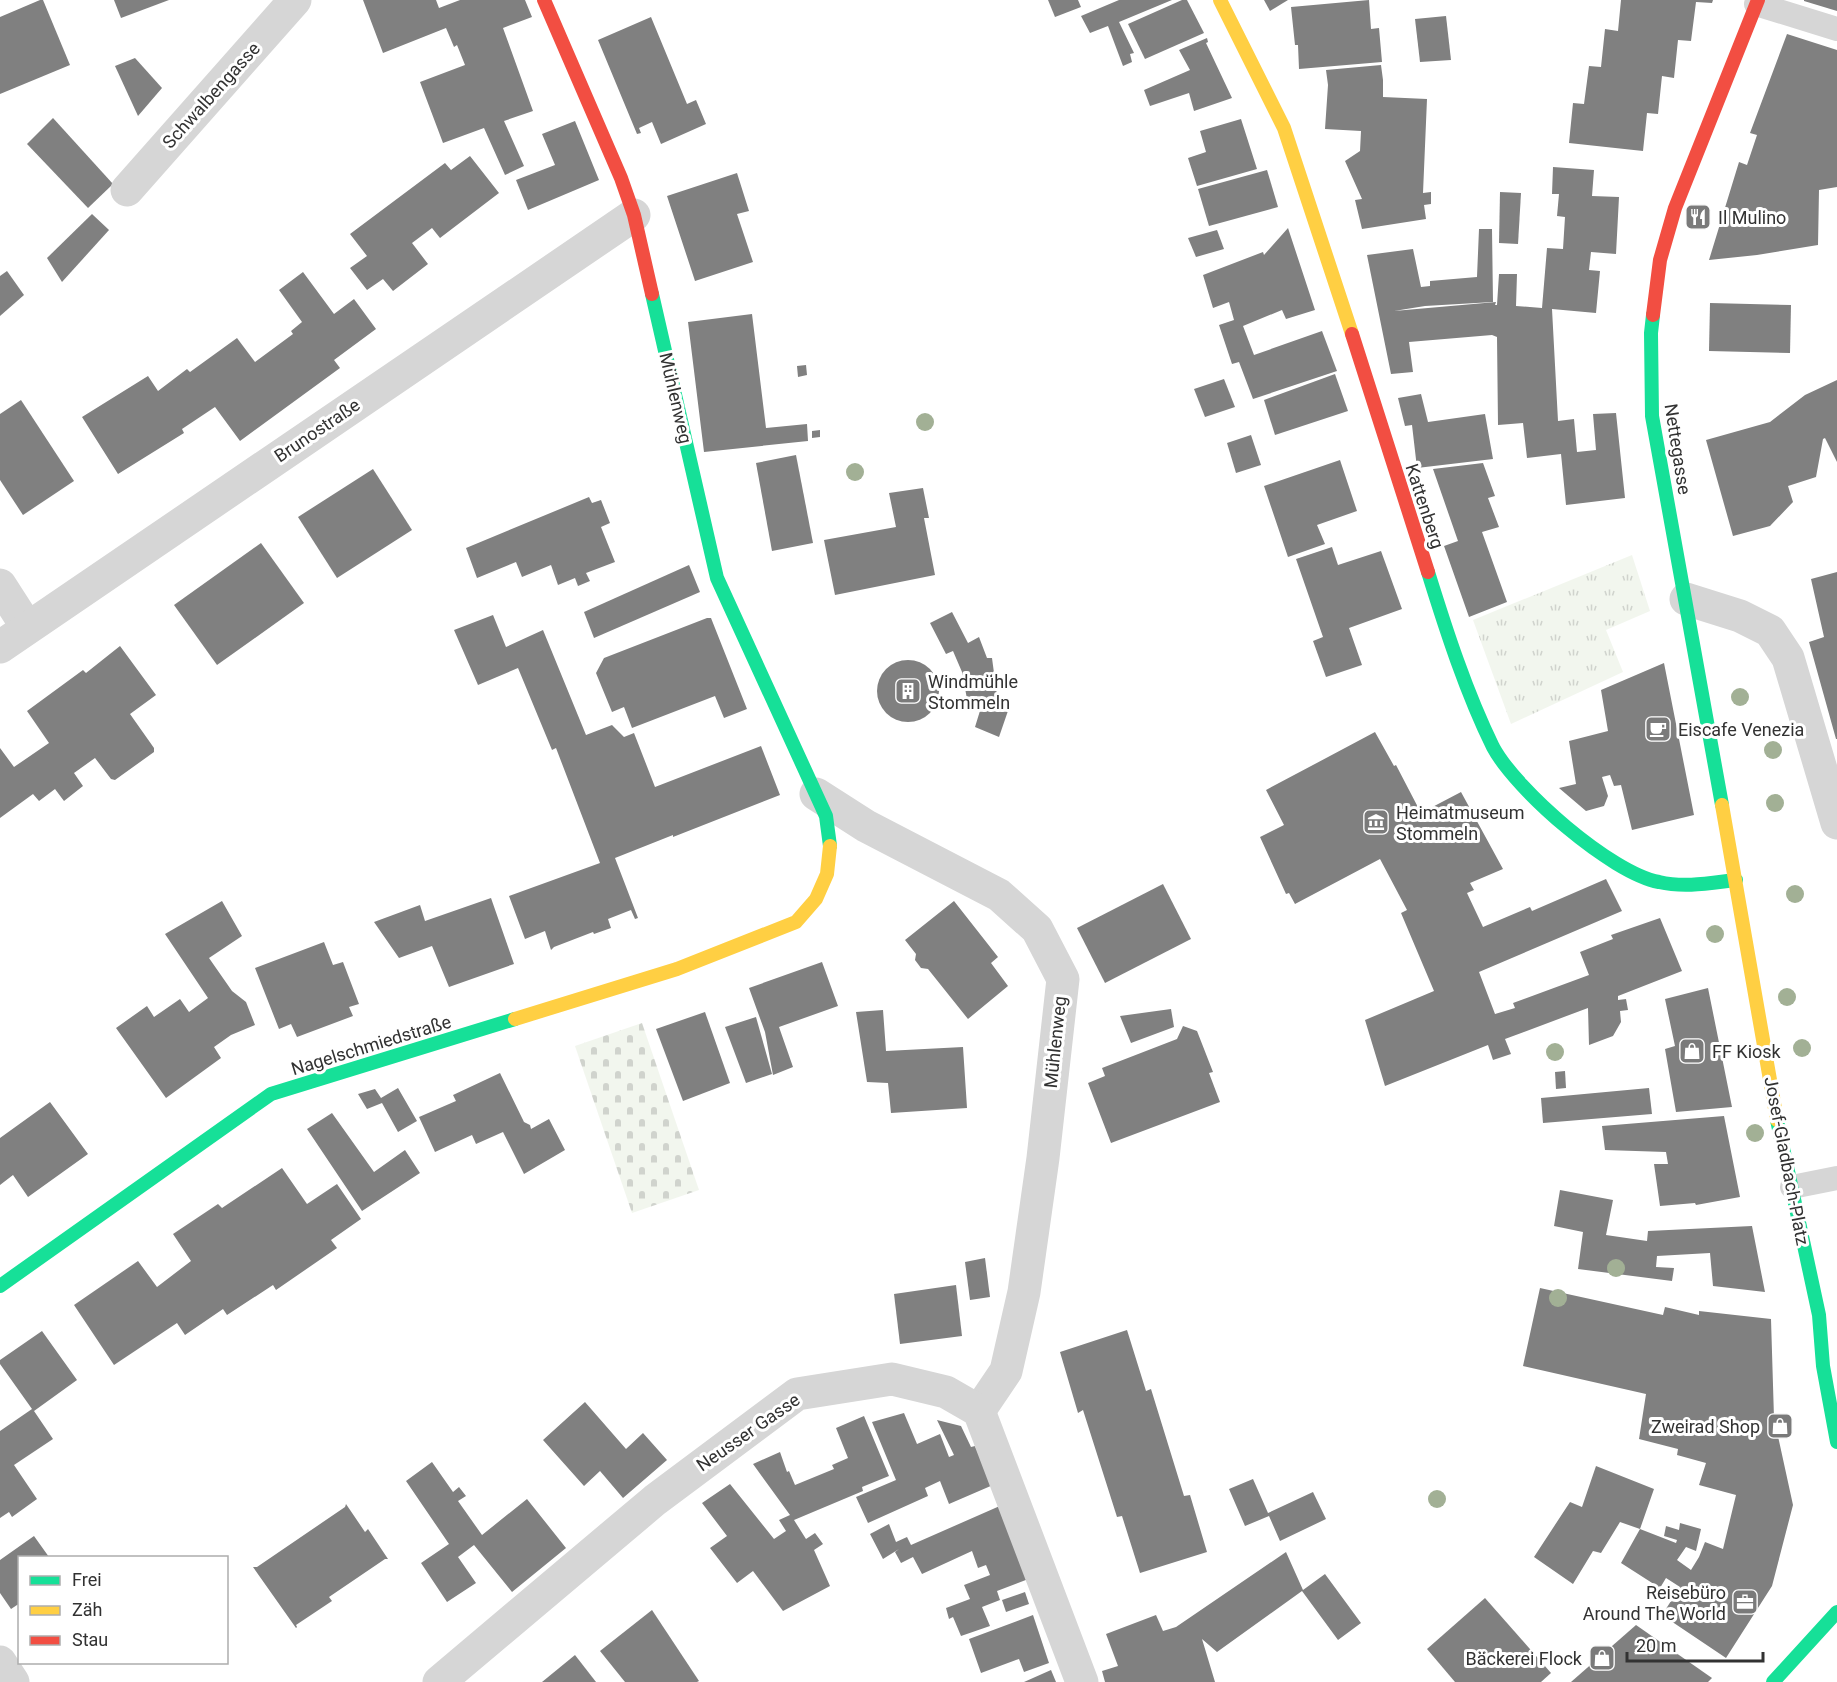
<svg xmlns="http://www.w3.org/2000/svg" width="1837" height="1682" font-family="Roboto,sans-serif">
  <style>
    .grass { fill: url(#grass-tufts) }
    .cemetery { fill: url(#cemetery-stones) }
    .building { fill: #808080 }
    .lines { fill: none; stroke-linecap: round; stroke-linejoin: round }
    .lane { stroke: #d6d6d6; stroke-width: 24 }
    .street { stroke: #d6d6d6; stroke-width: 33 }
    .fast { stroke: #16e098; stroke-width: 14 }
    .slow { stroke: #ffcf43; stroke-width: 14 }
    .jam { stroke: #f24e42; stroke-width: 14 }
    .tree { fill: #a2b095 }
    .labels { text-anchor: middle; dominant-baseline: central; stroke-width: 6; stroke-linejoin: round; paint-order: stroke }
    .street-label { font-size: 18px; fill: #323232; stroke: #fff }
    .poi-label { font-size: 18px; fill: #323232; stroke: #fff; text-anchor: start }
  </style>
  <defs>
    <pattern id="grass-tufts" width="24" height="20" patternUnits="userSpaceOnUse" patternTransform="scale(1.5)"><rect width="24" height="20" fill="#f2f6ee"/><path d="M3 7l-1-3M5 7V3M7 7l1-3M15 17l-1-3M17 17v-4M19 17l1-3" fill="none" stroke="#d0d3cd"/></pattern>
    <pattern id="cemetery-stones" width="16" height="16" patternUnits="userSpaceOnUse" patternTransform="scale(1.5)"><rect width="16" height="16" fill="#f2f6ee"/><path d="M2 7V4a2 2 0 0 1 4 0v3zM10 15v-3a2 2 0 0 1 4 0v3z" fill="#d0d3cd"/></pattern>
  </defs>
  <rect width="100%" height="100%" fill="#fff"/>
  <polygon class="grass" points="1632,555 1650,611 1606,630 1623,672 1511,724 1473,620"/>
  <polygon class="cemetery" points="642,1023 699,1190 632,1213 575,1046"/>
  <g class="building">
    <polygon points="40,0 43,0 70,65 0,94 0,17"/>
    <polygon points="114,0 169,0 121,18"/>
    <polygon points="363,0 436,0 439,8 460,0 525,0 532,17 503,28 533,111 504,121 524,166 505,175 484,128 443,143 420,82 465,65 457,45 454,47 446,28 383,53"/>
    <polygon points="1048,0 1078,0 1081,7 1055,17"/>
    <polygon points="1119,0 1172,0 1119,22 1134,53 1130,54 1132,62 1123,66 1108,26 1090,33 1081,16"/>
    <polygon points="1182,0 1187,0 1204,33 1145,59 1128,24"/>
    <polygon points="1264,0 1288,0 1270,11"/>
    <polygon points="1369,0 1371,29 1379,28 1382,62 1299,69 1298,45 1295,45 1291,7"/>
    <polygon points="1621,0 1713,0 1712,3 1696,2 1691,41 1678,40 1674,78 1662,76 1658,114 1647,113 1643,151 1569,143 1573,103 1584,104 1589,66 1601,67 1605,29 1618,31"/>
    <polygon points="1804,0 1837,0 1837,11 1804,1"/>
    <polygon points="1446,16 1451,60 1420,62 1415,19"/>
    <polygon points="651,17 687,104 696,100 706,124 661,144 652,122 639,128 641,133 637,134 598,40"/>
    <polygon points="1787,34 1837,50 1837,187 1819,190 1818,245 1757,255 1709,260 1739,162 1747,165 1757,135 1750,133"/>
    <polygon points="1207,38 1208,42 1206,43 1232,98 1194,111 1189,93 1150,106 1144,90 1190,70 1179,50"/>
    <polygon points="135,58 162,88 138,116 115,66"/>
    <polygon points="1381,65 1383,80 1383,97 1427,99 1423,193 1431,192 1431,204 1424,205 1426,219 1362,229 1355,200 1362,199 1345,161 1360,151 1361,131 1325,129 1328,85 1326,70"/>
    <polygon points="53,118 113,184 88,208 27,144"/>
    <polygon points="1241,119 1257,169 1197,186 1188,158 1206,152 1200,131"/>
    <polygon points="575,121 599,180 528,210 516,180 555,165 542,134"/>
    <polygon points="470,156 499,193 440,238 432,228 412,243 428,264 393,291 383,279 367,290 350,268 367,256 350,234 445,163 451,170"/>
    <polygon points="1553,167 1594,170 1592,196 1619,197 1616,254 1591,252 1589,270 1600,271 1596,313 1552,309 1558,421 1574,419 1577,452 1596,450 1593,414 1616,413 1625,498 1566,505 1561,454 1527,458 1523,423 1498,425 1497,337 1492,335 1409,342 1413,372 1391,374 1367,255 1413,249 1421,287 1430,286 1430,281 1477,277 1479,229 1492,229 1493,302 1425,306 1394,311 1496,302 1495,305 1497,305 1499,274 1517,274 1516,306 1542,308 1547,248 1563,249 1565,217 1557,216 1559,194 1552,194"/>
    <polygon points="1267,170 1278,207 1209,226 1198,189"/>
    <polygon points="737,173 749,211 737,214 753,262 695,281 667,196"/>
    <polygon points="1500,192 1521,193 1518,244 1499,243"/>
    <polygon points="92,214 109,230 62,282 47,258"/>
    <polygon points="1288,228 1315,310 1286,319 1282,310 1243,326 1254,355 1322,331 1337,371 1253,399 1239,362 1232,364 1219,325 1234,320 1229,302 1213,308 1203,275 1263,252 1264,255"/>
    <polygon points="1217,230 1224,249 1196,257 1188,238"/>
    <polygon points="7,271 24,295 0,316 0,276"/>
    <polygon points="303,272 334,314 354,299 376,329 334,360 340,368 240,441 215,407 182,429 184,433 118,474 82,417 148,376 158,391 187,369 190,372 237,338 255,362 293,334 291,331 302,322 279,290"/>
    <polygon points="1710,303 1791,305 1790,353 1709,351"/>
    <polygon points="752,314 766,428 807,424 808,441 704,452 688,322"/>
    <polygon points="806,365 807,375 798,377 797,366"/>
    <polygon points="1335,374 1348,411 1275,435 1264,400"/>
    <polygon points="1224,379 1235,407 1205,417 1194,389"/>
    <polygon points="1837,380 1837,462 1825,438 1823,439 1816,477 1788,486 1793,502 1770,526 1733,536 1706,440 1770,422 1805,395"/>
    <polygon points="1421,394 1428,422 1485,414 1493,459 1417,468 1412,425 1405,426 1398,398"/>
    <polygon points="21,400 74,481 23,515 0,480 0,414"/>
    <polygon points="820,430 820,437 812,438 812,431"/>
    <polygon points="1251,435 1261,465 1236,473 1227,443"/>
    <polygon points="796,455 813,543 772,551 756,463"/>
    <polygon points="1340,460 1357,511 1317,525 1325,544 1288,557 1264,486"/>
    <polygon points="1483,463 1495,496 1488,498 1499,527 1482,532 1507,602 1469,617 1444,546 1458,541 1433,469"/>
    <polygon points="373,469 412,530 337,578 298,517"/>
    <polygon points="923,488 929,518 924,518 935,575 835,595 824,540 896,527 889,493"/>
    <polygon points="589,497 592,503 601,500 610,523 601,527 615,562 586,573 590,581 578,586 575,578 558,585 551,565 522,577 516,562 477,578 466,548"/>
    <polygon points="261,543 304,603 217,665 174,605"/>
    <polygon points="1332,547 1338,565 1381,551 1402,609 1349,628 1362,665 1326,677 1313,641 1323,637 1296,559"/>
    <polygon points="689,565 700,592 594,638 584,612"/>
    <polygon points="1837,572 1837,739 1836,739 1809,642 1824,637 1811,579"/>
    <polygon points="952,612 968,643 979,637 987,658 992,658 998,703 1010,705 999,737 975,727 983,701 967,699 962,672 953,651 946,654 930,623"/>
    <polygon points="493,615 506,647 543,630 586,735 612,725 624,737 634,733 655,787 761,746 780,795 673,837 673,835 615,858 638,918 635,919 631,910 608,919 611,928 594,934 593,932 554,947 551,950 545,931 525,939 509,896 600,863 556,748 552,750 518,668 478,685 454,630"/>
    <polygon points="707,618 711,618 747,709 724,718 715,696 632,728 624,707 612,712 596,673 604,658"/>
    <polygon points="120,646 156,695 130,714 154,748 154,752 115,780 111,779 95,758 74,773 83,786 64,801 55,789 39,801 33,794 0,818 0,748 14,767 49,743 27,711 83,670 86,673"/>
    <circle cx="908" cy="691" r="31"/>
    <polygon points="1664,663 1694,815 1632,830 1621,785 1614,786 1610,775 1602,777 1608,796 1604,806 1586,811 1559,788 1576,784 1569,741 1608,731 1601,690"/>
    <polygon points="1375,732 1394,766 1396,765 1421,813 1461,792 1503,869 1470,883 1474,890 1467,893 1483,927 1530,907 1532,911 1606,879 1622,911 1479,972 1495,1014 1515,1008 1513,1003 1589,975 1580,952 1613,939 1611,935 1660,918 1682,971 1618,996 1618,1000 1626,999 1628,1010 1620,1011 1621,1022 1613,1036 1589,1045 1588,1008 1505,1039 1511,1054 1493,1060 1488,1045 1385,1086 1365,1020 1434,991 1401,913 1407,910 1380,859 1295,904 1289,893 1286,894 1260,837 1284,825 1266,790"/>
    <polygon points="1163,884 1191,939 1105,983 1077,928"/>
    <polygon points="491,898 514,964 449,987 432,946 399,958 374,922 420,905 425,921"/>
    <polygon points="222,901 242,936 209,958 232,991 246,1002 255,1025 231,1035 214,1047 221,1058 166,1098 116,1028 147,1006 154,1017 180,999 189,1012 208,998 165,934"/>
    <polygon points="954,901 998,957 991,963 1008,986 968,1019 928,969 921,968 915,960 916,954 905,940"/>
    <polygon points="324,942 333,965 343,962 359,1004 349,1007 353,1016 297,1037 291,1024 279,1029 255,968"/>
    <polygon points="822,962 838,1006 779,1027 793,1067 773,1075 765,1032 749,988"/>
    <polygon points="1708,988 1732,1107 1676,1112 1665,1049 1675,1046 1665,999"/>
    <polygon points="1171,1009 1174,1027 1131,1043 1120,1016"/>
    <polygon points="883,1010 886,1051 963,1047 967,1108 891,1113 888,1083 867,1082 856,1012"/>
    <polygon points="705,1012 730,1083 683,1101 656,1029"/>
    <polygon points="756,1017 772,1074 746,1083 725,1027"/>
    <polygon points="1183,1026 1197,1031 1213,1072 1209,1073 1220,1102 1111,1143 1088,1083 1105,1076 1102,1068 1177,1039"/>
    <polygon points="1565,1071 1566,1088 1556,1089 1555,1072"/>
    <polygon points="500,1073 524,1122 530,1125 531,1129 549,1119 565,1150 524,1174 503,1132 476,1144 472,1135 435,1152 419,1117 456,1101 453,1095"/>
    <polygon points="398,1088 417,1121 398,1132 382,1103 367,1109 358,1094 375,1089 381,1098"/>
    <polygon points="1649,1088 1652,1114 1543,1123 1541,1098"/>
    <polygon points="50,1102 88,1154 28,1197 13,1175 0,1185 0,1138"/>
    <polygon points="332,1113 374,1172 405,1150 420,1173 362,1211 307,1129"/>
    <polygon points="1724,1116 1740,1197 1696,1205 1695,1203 1660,1206 1654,1164 1668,1164 1666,1152 1605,1150 1602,1126"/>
    <polygon points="282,1168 307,1204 337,1184 361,1219 331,1240 337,1248 276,1290 273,1285 227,1315 223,1309 185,1335 177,1323 114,1365 74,1305 138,1261 157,1287 191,1261 173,1234 218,1204 222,1208"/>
    <polygon points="1560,1190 1613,1200 1606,1235 1647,1241 1648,1231 1752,1226 1765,1292 1713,1286 1710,1253 1657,1256 1656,1267 1674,1268 1672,1281 1578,1269 1583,1232 1554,1226"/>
    <polygon points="985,1258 990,1297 970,1300 965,1262"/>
    <polygon points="956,1285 962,1336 900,1344 894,1294"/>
    <polygon points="1540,1288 1663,1315 1665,1307 1699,1315 1699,1311 1771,1319 1774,1418 1793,1505 1772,1586 1726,1658 1662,1615 1680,1587 1666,1578 1660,1588 1621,1563 1640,1529 1676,1543 1677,1540 1664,1536 1666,1526 1679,1530 1680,1523 1701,1529 1696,1551 1686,1547 1677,1560 1691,1570 1699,1557 1705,1542 1723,1549 1736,1495 1699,1485 1706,1463 1677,1455 1678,1449 1639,1439 1646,1394 1523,1366"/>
    <polygon points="1127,1330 1146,1391 1151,1389 1184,1496 1190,1495 1207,1552 1140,1573 1122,1516 1117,1517 1083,1410 1078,1413 1060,1352"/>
    <polygon points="42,1331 77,1380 34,1411 53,1439 14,1465 37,1499 12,1517 9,1512 0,1518 0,1431 32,1409 0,1364 0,1360"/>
    <polygon points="585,1402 626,1449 643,1433 667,1460 623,1498 600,1471 584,1486 543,1440"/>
    <polygon points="904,1413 917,1444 940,1434 949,1457 954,1455 937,1420 961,1426 971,1447 975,1446 993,1485 949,1504 940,1481 925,1488 928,1496 868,1523 856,1497 896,1480 872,1422"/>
    <polygon points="864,1416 889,1476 862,1487 863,1491 794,1520 806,1539 815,1533 823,1544 814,1550 830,1586 783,1611 753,1571 737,1583 710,1548 727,1536 702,1503 730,1484 774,1539 786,1531 779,1520 790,1515 753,1464 780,1452 787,1472 789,1471 795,1485 834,1469 832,1465 848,1458 836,1428"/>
    <polygon points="432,1462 453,1492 459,1487 466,1496 458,1501 482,1535 527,1499 566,1548 512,1592 474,1545 458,1557 476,1583 447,1602 421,1563 449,1544 406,1481"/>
    <polygon points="1596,1466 1654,1489 1640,1529 1620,1522 1601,1553 1593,1551 1573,1584 1534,1557 1570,1502 1582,1507"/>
    <polygon points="1253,1479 1268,1513 1313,1492 1326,1519 1280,1541 1269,1516 1245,1526 1229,1489"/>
    <polygon points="346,1504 365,1532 368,1529 388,1559 385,1559 329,1597 332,1601 296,1625 297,1627 296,1628 253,1567 257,1567 345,1507"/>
    <polygon points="1002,1505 1031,1578 997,1591 1000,1600 982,1607 990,1626 961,1636 953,1617 949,1619 946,1608 970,1599 964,1585 990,1575 986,1565 978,1568 972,1551 922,1574 913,1557 901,1563 895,1552 899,1549 883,1559 870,1534 889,1524 896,1542 907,1537 911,1545"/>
    <polygon points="34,1536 49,1557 20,1557 20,1603 11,1609 0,1593 0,1560"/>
    <polygon points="1286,1552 1303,1590 1325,1574 1361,1623 1338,1640 1302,1591 1217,1652 1202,1639 1215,1682 1105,1682 1102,1671 1118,1666 1106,1634 1156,1615 1163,1631 1176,1627"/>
    <polygon points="1025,1592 1029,1604 1006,1612 1002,1600"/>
    <polygon points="1485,1598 1551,1673 1541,1682 1455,1682 1427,1649"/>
    <polygon points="652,1610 699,1681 697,1682 625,1682 600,1651"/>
    <polygon points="1033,1615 1049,1663 1024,1672 1019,1659 981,1673 969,1639"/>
    <polygon points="1636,1625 1712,1678 1708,1682 1571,1682"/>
    <polygon points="575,1655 596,1682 542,1682"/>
    <polygon points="1051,1670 1056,1682 1024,1682"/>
  </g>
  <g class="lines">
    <g class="lane">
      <polyline points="1756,4 1837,29"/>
      <polyline points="1792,1187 1837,1178"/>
    </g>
    <g class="street">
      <polyline points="127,190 295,0"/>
      <polyline points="0,585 27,627"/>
      <polyline points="1686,599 1740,616 1770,631 1788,658 1837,823"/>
      <polyline points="0,647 634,215"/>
      <polyline points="816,794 866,826 999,895 1037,929 1063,979 1043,1158 1024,1292 1006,1371 979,1411"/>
      <polyline points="0,1662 13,1682"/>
      <polyline points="439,1682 655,1500 797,1394 892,1379 946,1392 979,1411 1082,1682"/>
    </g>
    <g class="fast">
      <polyline points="652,294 717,578 826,816 830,846"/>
      <polyline points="1653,315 1651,333 1652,416 1722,805"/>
      <path d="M1428,572C1446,630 1466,692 1493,747C1516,790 1611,873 1659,882C1685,888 1710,883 1736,880"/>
      <polyline points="1777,1120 1819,1315 1823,1366 1837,1442"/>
      <polyline points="0,1286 271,1094 515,1019"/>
      <polyline points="1773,1682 1837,1612"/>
    </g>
    <g class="slow">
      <polyline points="1220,0 1284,128 1352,334"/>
      <polyline points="1722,805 1777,1120"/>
      <polyline points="515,1019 677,969 796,922 816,899 827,874 830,846"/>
    </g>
    <g class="jam">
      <polyline points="544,0 621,178 634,215 652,294"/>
      <polyline points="1653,315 1660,260 1675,208 1758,0"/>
      <polyline points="1352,334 1428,572"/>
    </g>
  </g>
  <g class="tree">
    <circle cx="925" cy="422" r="9"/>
    <circle cx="855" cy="472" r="9"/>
    <circle cx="1740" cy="697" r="9"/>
    <circle cx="1773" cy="750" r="9"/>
    <circle cx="1775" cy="803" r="9"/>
    <circle cx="1795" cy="894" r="9"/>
    <circle cx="1715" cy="934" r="9"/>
    <circle cx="1787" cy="997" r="9"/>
    <circle cx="1802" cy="1048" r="9"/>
    <circle cx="1555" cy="1052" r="9"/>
    <circle cx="1755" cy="1133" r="9"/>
    <circle cx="1616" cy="1268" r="9"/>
    <circle cx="1558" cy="1298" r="9"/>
    <circle cx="1437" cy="1499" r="9"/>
  </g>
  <defs>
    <g id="restaurant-square" transform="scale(1.35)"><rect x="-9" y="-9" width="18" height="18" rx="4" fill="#7a7a7a" stroke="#fff"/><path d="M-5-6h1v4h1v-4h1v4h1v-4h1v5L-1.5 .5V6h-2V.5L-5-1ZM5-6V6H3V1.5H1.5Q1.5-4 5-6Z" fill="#fff"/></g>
    <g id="building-square" transform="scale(1.35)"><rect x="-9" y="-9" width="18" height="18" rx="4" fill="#7a7a7a" stroke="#fff"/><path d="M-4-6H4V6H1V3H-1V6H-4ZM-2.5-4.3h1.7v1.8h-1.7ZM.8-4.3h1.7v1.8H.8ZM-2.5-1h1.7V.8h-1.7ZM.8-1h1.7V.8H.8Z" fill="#fff"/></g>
    <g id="cafe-square" transform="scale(1.35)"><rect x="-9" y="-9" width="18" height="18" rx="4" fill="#7a7a7a" stroke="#fff"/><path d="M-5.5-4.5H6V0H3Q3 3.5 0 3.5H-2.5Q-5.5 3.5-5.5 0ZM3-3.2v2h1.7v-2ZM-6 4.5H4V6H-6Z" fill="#fff"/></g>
    <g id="museum-square" transform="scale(1.35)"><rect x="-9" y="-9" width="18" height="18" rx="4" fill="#7a7a7a" stroke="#fff"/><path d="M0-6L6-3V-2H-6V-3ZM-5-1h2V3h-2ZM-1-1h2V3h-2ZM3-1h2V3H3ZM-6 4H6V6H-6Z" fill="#fff"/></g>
    <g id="shop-square" transform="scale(1.35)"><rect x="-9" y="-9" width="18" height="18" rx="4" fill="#7a7a7a" stroke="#fff"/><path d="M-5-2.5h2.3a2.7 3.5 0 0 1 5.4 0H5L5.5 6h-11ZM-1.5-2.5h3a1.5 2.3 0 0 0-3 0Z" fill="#fff"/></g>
    <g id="office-square" transform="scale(1.35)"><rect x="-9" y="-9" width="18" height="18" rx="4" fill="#7a7a7a" stroke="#fff"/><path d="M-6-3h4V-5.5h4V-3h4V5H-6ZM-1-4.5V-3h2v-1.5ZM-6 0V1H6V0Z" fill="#fff"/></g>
  </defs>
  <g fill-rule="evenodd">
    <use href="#restaurant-square" x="1698" y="217"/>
    <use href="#building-square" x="908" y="691"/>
    <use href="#cafe-square" x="1658" y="729"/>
    <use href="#museum-square" x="1376" y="822"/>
    <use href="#shop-square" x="1692" y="1051"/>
    <use href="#shop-square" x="1780" y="1426"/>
    <use href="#office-square" x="1745" y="1602"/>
    <use href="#shop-square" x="1602" y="1658"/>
  </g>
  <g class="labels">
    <g class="street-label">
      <text transform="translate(211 95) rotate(-48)">Schwalbengasse</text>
      <text transform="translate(676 398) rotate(77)">Mühlenweg</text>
      <text transform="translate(317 430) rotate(-34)">Brunostraße</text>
      <text transform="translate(1678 449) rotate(81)">Nettegasse</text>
      <text transform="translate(1425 506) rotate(72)">Kattenberg</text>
      <text transform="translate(1055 1042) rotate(-84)">Mühlenweg</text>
      <text transform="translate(371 1045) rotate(-17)">Nagelschmiedstraße</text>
      <text transform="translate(1787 1161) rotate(79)">Josef-Gladbach-Platz</text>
      <text transform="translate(748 1432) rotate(-35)">Neusser Gasse</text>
    </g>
    <g class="poi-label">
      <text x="1718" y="217">Il Mulino</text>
      <text x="928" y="681">Windmühle<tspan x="928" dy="21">Stommeln</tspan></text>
      <text x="1678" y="729">Eiscafe Venezia</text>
      <text x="1396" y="812">Heimatmuseum<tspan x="1396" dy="21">Stommeln</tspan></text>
      <text x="1712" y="1051">FF Kiosk</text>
      <text x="1760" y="1426" text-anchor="end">Zweirad Shop</text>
      <text x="1726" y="1592" text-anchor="end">Reisebüro<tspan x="1726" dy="21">Around The World</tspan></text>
      <text x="1582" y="1658" text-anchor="end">Bäckerei Flock</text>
    </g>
  </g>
  <rect x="18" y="1556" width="210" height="108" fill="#ffffff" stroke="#adadad" stroke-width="1.5"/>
  <rect x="30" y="1576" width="30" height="9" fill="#16e098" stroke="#adadad" stroke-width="1.5"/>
  <text x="72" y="1586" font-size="18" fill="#323232">Frei</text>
  <rect x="30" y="1606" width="30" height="9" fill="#ffcf43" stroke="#adadad" stroke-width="1.5"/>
  <text x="72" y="1616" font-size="18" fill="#323232">Zäh</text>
  <rect x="30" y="1636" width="30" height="9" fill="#f24e42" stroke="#adadad" stroke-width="1.5"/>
  <text x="72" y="1646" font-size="18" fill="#323232">Stau</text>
  <path d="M1627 1652v9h136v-9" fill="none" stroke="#323232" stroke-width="3"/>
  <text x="1636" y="1652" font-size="18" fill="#323232" stroke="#ffffff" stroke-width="4.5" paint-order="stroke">20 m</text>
</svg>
